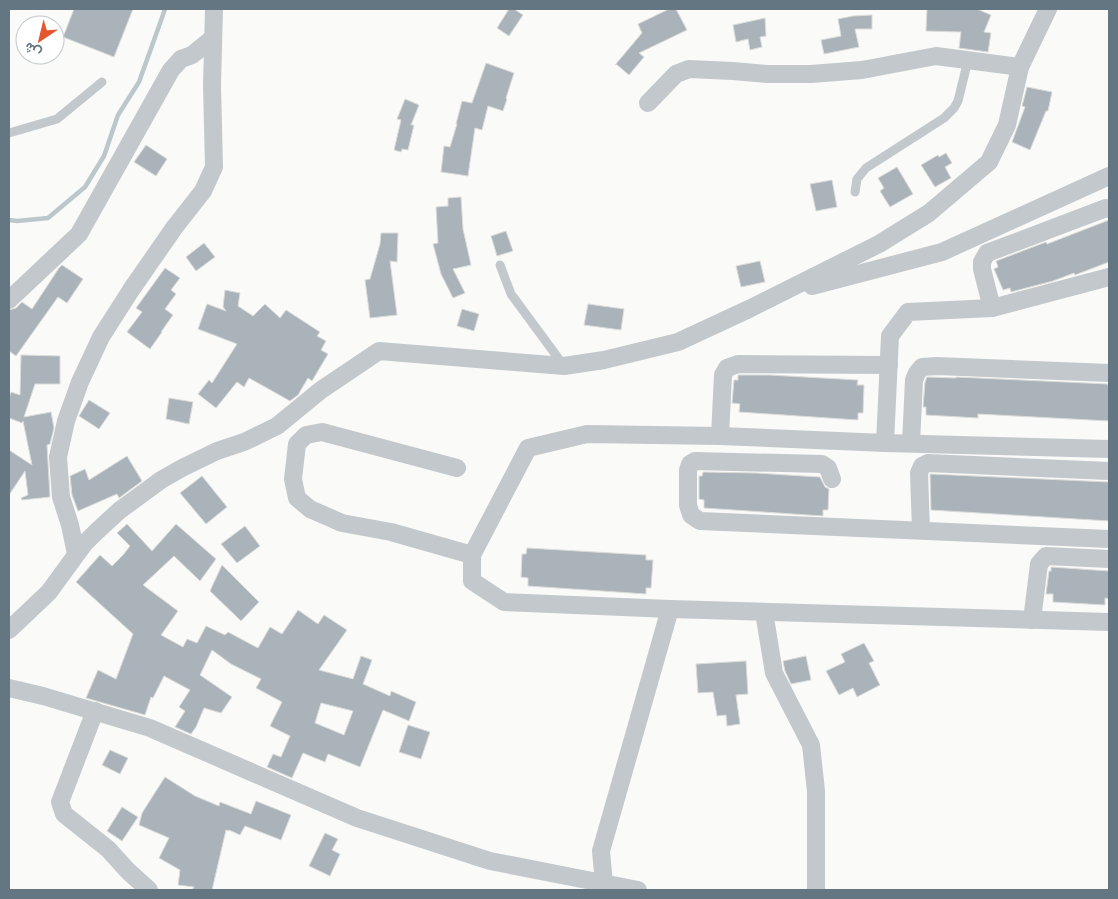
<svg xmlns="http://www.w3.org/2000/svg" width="1118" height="899" font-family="Montserrat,Vazirmatn,sans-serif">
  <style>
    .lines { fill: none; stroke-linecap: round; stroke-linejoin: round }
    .stream { stroke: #bbc7cb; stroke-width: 4.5 }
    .building { fill: #aab3b9; stroke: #dcdcda; fill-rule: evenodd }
    .lane { stroke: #c3c8cc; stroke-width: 9 }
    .street { stroke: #c3c8cc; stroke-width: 18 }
  </style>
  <rect width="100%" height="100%" fill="#fafaf8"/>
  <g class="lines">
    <polyline class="stream" points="9,220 17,221 48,218 85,187 104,156 118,115 139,82 158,29 165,9"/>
  </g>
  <g class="building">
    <polygon points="74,9 133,9 114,57 63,37"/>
    <polygon points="509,9 514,9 523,15 509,36 497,28"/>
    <polygon points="669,9 676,9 687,30 639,53 644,57 629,75 616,64 615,65 642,33 638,24"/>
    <polygon points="927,9 977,9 991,15 984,32 991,33 988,52 959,48 961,32 926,31"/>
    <polygon points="872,15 872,29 855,29 859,47 824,54 821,40 841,36 838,19 853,16"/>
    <polygon points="765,18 766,36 760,37 762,47 750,50 748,39 736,42 733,25"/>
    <polygon points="486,63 514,73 506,98 507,99 503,111 488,106 482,130 475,128 468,176 441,172 444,146 450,147 457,124 456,124 462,101 472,103"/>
    <polygon points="1027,87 1052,92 1048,111 1046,111 1030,150 1012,142 1025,107 1022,106"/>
    <polygon points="405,99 419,105 411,125 414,125 408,150 402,149 401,152 394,150 401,120 397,119"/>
    <polygon points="146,145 167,159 156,176 134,162"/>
    <polygon points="946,153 952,163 945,167 951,178 935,187 921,165 938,155 939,157"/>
    <polygon points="897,167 913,194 890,207 880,191 884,188 878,178"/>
    <polygon points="832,180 837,207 816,211 810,184"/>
    <polygon points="461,197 463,229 471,265 453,269 465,293 453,298 441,274 433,244 438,243 436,207 448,206 448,198"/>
    <polygon points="1109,220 1109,262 1075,275 1074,273 1053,281 1011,292 1010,288 1003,290 994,269 998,267 996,261 1046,242 1047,244"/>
    <polygon points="506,231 513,251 497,256 491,236"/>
    <polygon points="381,233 398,233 397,262 390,261 397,315 370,318 365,280 370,279 380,244"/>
    <polygon points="204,243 215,257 196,271 186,257"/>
    <polygon points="760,261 765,282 741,287 736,266"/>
    <polygon points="62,265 83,279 67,303 58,297 16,356 9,351 9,310 16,308 22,302 32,309 59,268"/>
    <polygon points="165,268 180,278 171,290 176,294 165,309 173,315 161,332 162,332 150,349 127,332 142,312 136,308"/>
    <polygon points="225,290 240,293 238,306 253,316 265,304 280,318 286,310 320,332 317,336 326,341 321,350 328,354 312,381 308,378 298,395 290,401 249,378 244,387 237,382 216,408 198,394 209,380 212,383 237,344 198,329 207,304 226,311 223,307"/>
    <polygon points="588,304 624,309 621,330 584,325"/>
    <polygon points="462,309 479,314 474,331 457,326"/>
    <polygon points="21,355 60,356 60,384 35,384 24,417 51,412 54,428 50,444 47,445 50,497 22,500 21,498 28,495 25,471 9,495 9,450 32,465 23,421 22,423 9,418 9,398 11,392 20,395"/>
    <polygon points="738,375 770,375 858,380 857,385 864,385 863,413 858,413 858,420 739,412 740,404 732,403 734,380 738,380"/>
    <polygon points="927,377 956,378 956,377 1108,384 1108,386 1109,386 1109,421 978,414 978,418 926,415 926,407 923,407 925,382"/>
    <polygon points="169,398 193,402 189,424 166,419"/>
    <polygon points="89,400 110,413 99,429 79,416"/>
    <polygon points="127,456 142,481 119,498 117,494 78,511 72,495 70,476 85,469 89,480"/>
    <polygon points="703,472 756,473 820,477 825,487 829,489 828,510 823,510 823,516 704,508 704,500 699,499 699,476 702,476"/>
    <polygon points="930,474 1109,482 1109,521 931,510"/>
    <polygon points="202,476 227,507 206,524 180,493"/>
    <path d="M127,524L152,551L176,524L216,559L200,581L174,556L143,585L178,611L161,635L183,647L187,639L197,643L206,626L225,635L228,632L258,648L270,627L282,634L298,610L318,624L324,615L347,630L319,670L353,679L361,656L372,660L363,684L390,696L391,691L416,702L409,721L383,710L360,767L328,754L325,762L303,753L292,778L267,767L273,754L281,757L290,736L270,726L282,702L256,688L261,679L231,664L212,650L200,675L232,697L221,713L204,708L196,727L191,734L175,727L185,711L179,707L190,690L164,676L153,698L151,697L145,715L86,698L98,670L116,679L133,634L76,582L100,555L112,566L123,555L130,546L117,533ZM321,703L353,711L344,735L315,723Z"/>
    <polygon points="245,526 260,546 237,563 221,544"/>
    <polygon points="527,548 646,555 646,560 653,560 651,588 646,588 646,594 528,586 528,578 521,577 522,554 526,554"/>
    <polygon points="222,565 259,602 241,621 210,591"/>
    <polygon points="1051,567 1109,571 1109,599 1105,598 1105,605 1053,602 1053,594 1046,594 1049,571 1051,571"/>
    <polygon points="864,643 874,661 869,663 880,685 857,697 853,688 839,695 826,671 845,662 841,654"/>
    <polygon points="806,656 811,680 791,684 785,671 783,661"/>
    <polygon points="746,661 748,694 736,695 740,724 727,726 726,715 717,716 713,692 698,693 696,664"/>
    <polygon points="408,725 430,732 421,759 399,752"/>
    <polygon points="110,750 128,758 120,774 102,765"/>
    <polygon points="165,777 195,796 219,806 220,802 251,814 256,801 291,815 281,840 245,826 240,835 229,830 229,831 226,830 212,890 192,890 194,887 178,885 180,870 159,858 169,838 139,825 142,813"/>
    <polygon points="122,807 138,817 122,841 107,831"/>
    <polygon points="325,833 338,839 332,850 340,854 330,876 309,866"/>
  </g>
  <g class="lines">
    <g class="lane">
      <polyline points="9,133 57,119 102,82"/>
      <polyline points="855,192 857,179 866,168 944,118 954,108 958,101 968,60"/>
      <polyline points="500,265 511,294 564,366"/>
    </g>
    <g class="street">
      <polyline points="648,103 676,74 689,69 733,71 767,74 811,74 862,70 936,56 1020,67"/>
      <polyline points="812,286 942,252 1109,176"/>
      <polyline points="9,300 79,234 171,70 181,59 192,55 213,38"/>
      <polyline points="992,308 982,269 982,262 987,253 1106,208 1109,209"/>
      <polyline points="720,436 723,375 727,368 738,364 889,365"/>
      <polyline points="885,443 890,336 908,312 992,308 1109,277"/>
      <polyline points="911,443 914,380 917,373 922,367 937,366 1109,373"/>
      <polyline points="1109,449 885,443 720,436 587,434 528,448 472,555 472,581 504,602 670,609 1109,622"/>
      <polyline points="457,468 322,432 306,435 297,444 293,479 297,498 310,509 342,523 391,532 472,555"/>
      <polyline points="832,479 828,468 822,464 695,461 690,464 688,470 688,505 691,515 700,521 1109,539"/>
      <polyline points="921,530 919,473 922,466 928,463 1109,471"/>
      <polyline points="76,554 70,525 61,497 58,457 66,421 80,382 101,337 131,290 174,228 203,191 214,167 212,85 214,9"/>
      <polyline points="764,612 774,673 811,745 816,791 816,890"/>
      <polyline points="1032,620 1039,564 1046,556 1109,559"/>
      <polyline points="9,630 49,592 84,544 95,533 120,510 142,494 161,480 182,468 217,451 244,442 277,426 321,390 379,351 564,366 604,360 678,342 749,309 879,244 929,213 989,162 1007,125 1020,67 1048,9"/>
      <polyline points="9,688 43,696 150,728 357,818 490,861 638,890"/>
      <polyline points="95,711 60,802 64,814 108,849 128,871 149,890"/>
      <polyline points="604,884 601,851 670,609"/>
    </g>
  </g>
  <rect width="1118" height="899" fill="none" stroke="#657683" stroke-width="20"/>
  <g transform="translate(40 40) rotate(215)"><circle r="24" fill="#ffffff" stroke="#c1c8cd"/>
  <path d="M0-4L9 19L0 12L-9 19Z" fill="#e4572e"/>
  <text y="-8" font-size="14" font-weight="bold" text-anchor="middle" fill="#657683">ش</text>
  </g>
</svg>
